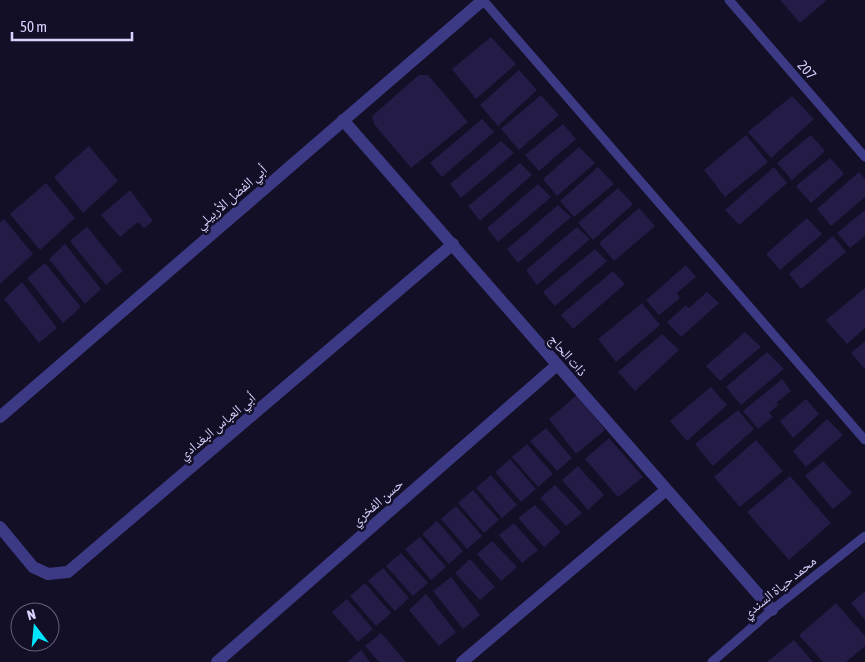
<svg xmlns="http://www.w3.org/2000/svg" width="865" height="662" font-family="'Asap Condensed','Noto Naskh Arabic',sans-serif">
  <style>
    .building { fill: #241b47 }
    .lines { fill: none; stroke-linecap: round; stroke-linejoin: round }
    .service { stroke: #3d3a85; stroke-width: 9 }
    .minor { stroke: #3d3a85; stroke-width: 12 }
    .labels { text-anchor: middle; dominant-baseline: central; stroke-width: 5; stroke-linejoin: round; paint-order: stroke }
    .street-label { font-size: 14px; fill: #d9d4ff; stroke: #130f26 }
  </style>
  <rect width="100%" height="100%" fill="#130f26"/>
  <g class="building">
    <polygon points="780,0 827,0 800,23"/>
    <polygon points="491,37 516,64 476,99 452,69"/>
    <polygon points="519,70 537,90 498,126 480,105"/>
    <polygon points="419,75 428,75 468,122 411,168 374,124 372,116"/>
    <polygon points="541,95 559,115 519,150 501,129"/>
    <polygon points="792,96 814,119 771,158 748,132"/>
    <polygon points="482,119 494,132 442,177 430,163"/>
    <polygon points="563,124 576,139 539,171 525,155"/>
    <polygon points="746,135 768,162 725,197 704,170"/>
    <polygon points="811,135 825,151 792,180 777,163"/>
    <polygon points="501,141 514,153 461,198 450,184"/>
    <polygon points="89,146 118,181 83,213 54,177"/>
    <polygon points="579,147 595,163 557,196 543,179"/>
    <polygon points="830,158 844,174 811,203 796,186"/>
    <polygon points="520,163 532,175 480,221 468,206"/>
    <polygon points="598,167 614,184 574,217 560,201"/>
    <polygon points="774,167 787,183 739,225 725,210"/>
    <polygon points="859,172 865,179 865,197 831,226 817,209"/>
    <polygon points="46,183 75,218 40,250 10,214"/>
    <polygon points="538,184 551,197 498,242 487,228"/>
    <polygon points="618,188 633,204 593,240 578,223"/>
    <polygon points="130,190 153,221 144,228 138,222 120,237 101,215"/>
    <polygon points="558,205 571,217 518,263 507,249"/>
    <polygon points="639,208 655,226 614,261 599,243"/>
    <polygon points="865,210 865,236 850,248 837,233"/>
    <polygon points="807,218 822,234 780,270 766,254"/>
    <polygon points="4,219 33,254 0,284 0,222"/>
    <polygon points="87,227 123,271 106,285 70,241"/>
    <polygon points="577,227 590,239 537,285 526,270"/>
    <polygon points="833,236 846,252 801,289 789,274"/>
    <polygon points="65,244 101,289 85,304 49,259"/>
    <polygon points="595,249 607,261 555,306 543,292"/>
    <polygon points="45,263 81,307 63,323 27,278"/>
    <polygon points="686,265 696,277 677,293 680,298 659,315 646,300"/>
    <polygon points="613,271 625,284 573,329 561,315"/>
    <polygon points="22,282 57,328 39,343 4,299"/>
    <polygon points="865,288 865,328 847,344 826,320"/>
    <polygon points="707,292 719,303 681,337 667,322 686,305 689,308"/>
    <polygon points="642,303 660,325 616,362 598,339"/>
    <polygon points="745,332 761,347 720,381 706,366"/>
    <polygon points="662,334 679,350 635,391 618,372"/>
    <polygon points="865,341 865,368 864,368 851,353"/>
    <polygon points="767,352 784,369 741,405 726,387"/>
    <polygon points="782,379 791,391 776,403 779,404 769,413 773,417 758,429 743,411"/>
    <polygon points="711,387 727,405 687,441 670,421"/>
    <polygon points="577,395 605,430 576,454 549,419"/>
    <polygon points="806,399 819,414 793,438 780,421"/>
    <polygon points="738,410 754,429 713,466 695,444"/>
    <polygon points="827,419 843,435 806,467 793,451"/>
    <polygon points="546,428 572,458 557,471 530,441"/>
    <polygon points="609,438 643,477 618,497 585,459"/>
    <polygon points="756,440 783,471 740,507 714,477"/>
    <polygon points="527,444 553,474 538,487 512,457"/>
    <polygon points="510,459 536,489 521,502 495,472"/>
    <polygon points="823,461 852,493 833,509 805,476"/>
    <polygon points="578,466 604,495 588,510 562,480"/>
    <polygon points="491,475 517,505 502,518 476,488"/>
    <polygon points="790,476 831,523 789,560 747,512"/>
    <polygon points="555,485 582,513 566,526 540,498"/>
    <polygon points="473,490 499,520 484,533 458,503"/>
    <polygon points="535,505 561,532 544,547 518,518"/>
    <polygon points="456,506 482,536 467,549 441,519"/>
    <polygon points="437,521 463,551 449,564 422,534"/>
    <polygon points="514,523 538,550 522,563 499,535"/>
    <polygon points="420,537 446,567 431,580 405,549"/>
    <polygon points="492,541 517,567 501,581 477,554"/>
    <polygon points="401,553 428,583 413,596 386,566"/>
    <polygon points="470,559 495,587 480,600 455,573"/>
    <polygon points="383,568 409,598 395,611 368,581"/>
    <polygon points="451,577 480,615 463,629 433,591"/>
    <polygon points="365,583 391,613 376,626 350,596"/>
    <polygon points="865,591 865,620 851,603"/>
    <polygon points="426,594 456,632 439,646 409,610"/>
    <polygon points="347,599 373,629 358,642 332,612"/>
    <polygon points="836,603 865,636 865,646 846,662 823,662 799,635"/>
    <polygon points="381,633 406,662 379,662 365,646"/>
    <polygon points="794,640 813,662 767,662"/>
    <polygon points="361,650 370,662 347,662"/>
  </g>
  <g class="lines">
    <g class="service">
      <polyline points="483,0 865,440"/>
      <polyline points="729,0 865,157"/>
      <polyline points="712,662 772,610 865,536"/>
    </g>
    <g class="minor">
      <polyline points="343,120 772,610"/>
      <polyline points="0,417 483,0"/>
      <polyline points="0,527 33,567 48,574 68,572 453,244"/>
      <polyline points="217,662 557,365"/>
      <polyline points="462,662 666,490"/>
    </g>
  </g>
  <g class="labels">
    <g class="street-label">
      <text transform="translate(807 70) rotate(49)">207</text>
      <text transform="translate(231 197) rotate(-41)">أبي الفضل الأربيلي</text>
      <text transform="translate(568 355) rotate(49)">ذات الحاج</text>
      <text transform="translate(217 426) rotate(-40)">أبي العباس البغدادي</text>
      <text transform="translate(377 502) rotate(-41)">حسن الفخري</text>
      <text transform="translate(779 587) rotate(-39)">محمد حياة السندي</text>
    </g>
  </g>
  <g transform="translate(35 627) rotate(344)"><circle r="24" fill="#130f26" stroke="#625e7d"/>
  <path d="M0-4L9 19L0 12L-9 19Z" fill="#00e5ff"/>
  <text y="-8" font-size="14" font-weight="bold" text-anchor="middle" fill="#d9d4ff">N</text>
  </g>
  <path d="M12 32v8h120v-8" fill="none" stroke="#d9d4ff" stroke-width="2.5"/>
  <text x="20" y="32" font-size="15" fill="#d9d4ff" stroke="#130f26" stroke-width="4" paint-order="stroke">50 m</text>
</svg>
